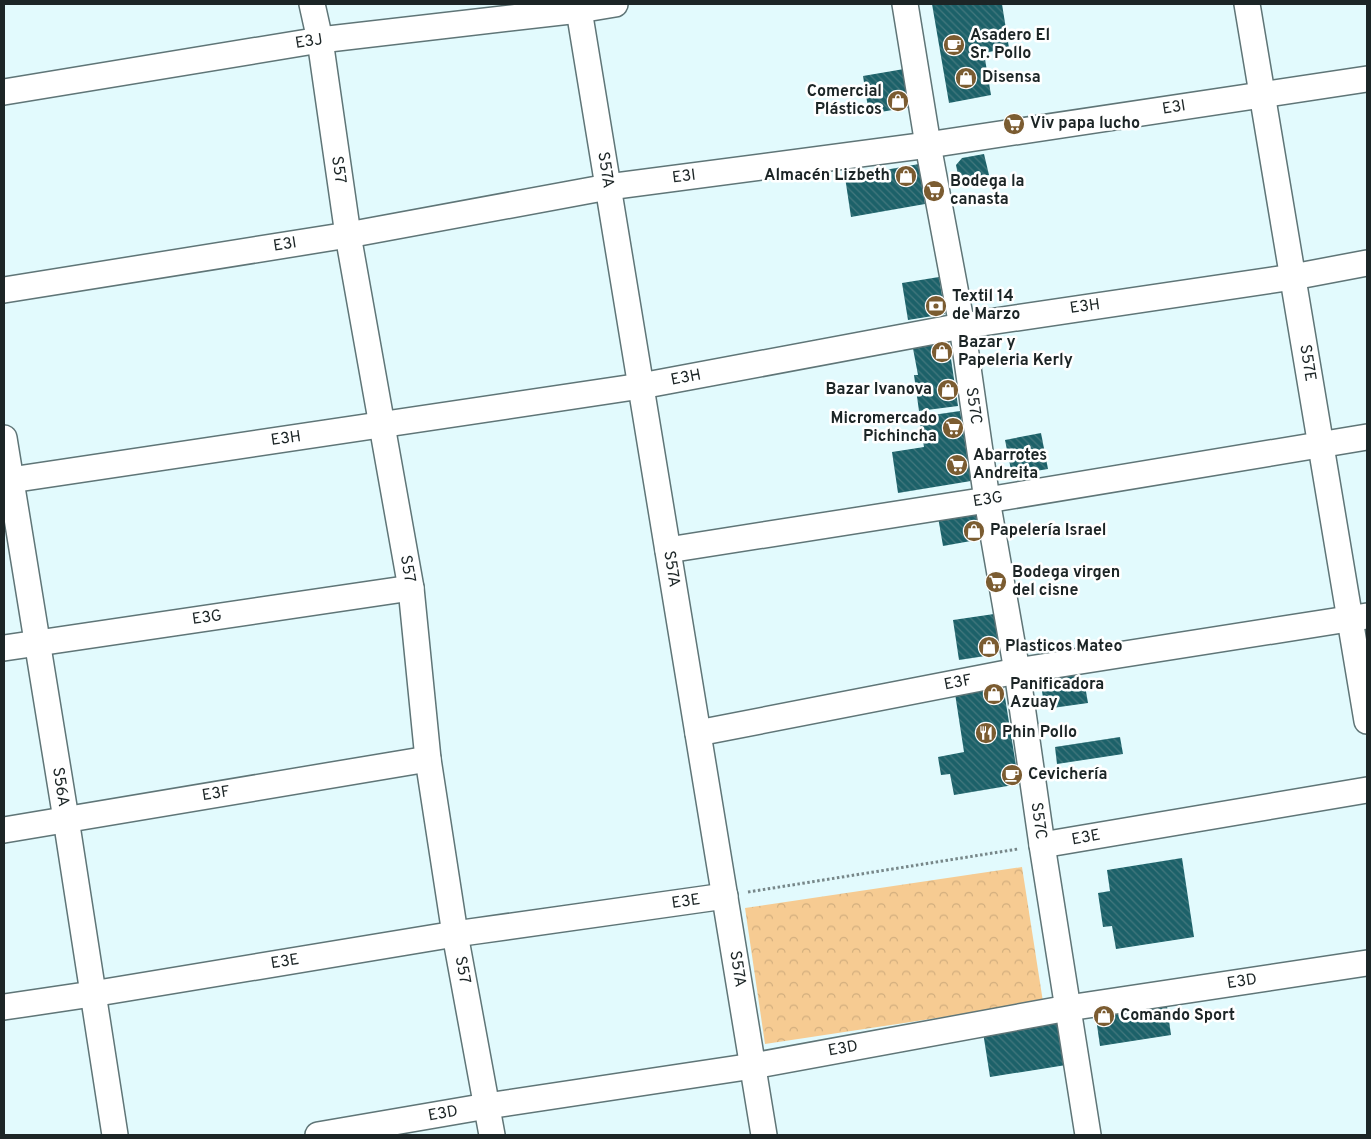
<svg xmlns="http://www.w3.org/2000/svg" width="1371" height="1139" font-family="Overpass,sans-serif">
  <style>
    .forest { fill: url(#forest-crowns) }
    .building { fill: url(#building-back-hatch) }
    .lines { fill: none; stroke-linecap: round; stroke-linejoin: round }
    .minor-casing { stroke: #5f7577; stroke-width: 28 }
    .path { stroke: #778789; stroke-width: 3; stroke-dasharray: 2.5 2.5; stroke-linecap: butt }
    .minor { stroke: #fff; stroke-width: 25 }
    .labels { text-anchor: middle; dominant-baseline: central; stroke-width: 5; stroke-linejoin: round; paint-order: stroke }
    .poi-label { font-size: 16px; font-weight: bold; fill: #1c2526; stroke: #fff; text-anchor: start }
    .street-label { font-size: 16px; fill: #1c2526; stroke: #fff }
  </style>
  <defs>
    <pattern id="forest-crowns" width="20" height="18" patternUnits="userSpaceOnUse" patternTransform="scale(1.25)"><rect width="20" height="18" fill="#f6cb92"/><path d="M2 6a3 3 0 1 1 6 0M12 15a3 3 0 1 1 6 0" fill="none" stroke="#d2ae7e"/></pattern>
    <pattern id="building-back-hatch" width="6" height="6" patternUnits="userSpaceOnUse" patternTransform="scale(1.25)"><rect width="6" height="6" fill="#1c6169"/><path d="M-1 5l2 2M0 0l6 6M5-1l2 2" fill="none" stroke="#44787e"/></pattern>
  </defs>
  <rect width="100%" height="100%" fill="#e2fafd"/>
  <polygon class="forest" points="1022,867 1043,1002 765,1044 745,908"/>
  <g class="building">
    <polygon points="932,4 1002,4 1009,48 984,53 991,95 949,103"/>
    <polygon points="904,69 910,107 869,114 863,76"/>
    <polygon points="984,154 989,175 959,180 956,165 962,158"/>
    <polygon points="919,164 925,204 851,217 845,177"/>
    <polygon points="939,277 945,314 908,320 902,283"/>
    <polygon points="947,332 958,406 919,411 914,375 918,375 911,338"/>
    <polygon points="960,411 971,481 898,493 892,452 924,447 919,417"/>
    <polygon points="1041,433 1048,469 1012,475 1005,440"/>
    <polygon points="976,509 982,539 943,546 937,511"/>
    <polygon points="994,614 999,649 992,655 959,660 953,620"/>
    <polygon points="1074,665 1077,681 1084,680 1088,703 1045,709 1039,674"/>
    <polygon points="1002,679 1019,784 954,795 950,774 941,775 938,757 964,752 954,687"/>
    <polygon points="1120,737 1123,754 1057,764 1055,747"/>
    <polygon points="1182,858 1194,937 1116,949 1112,926 1103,927 1098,893 1110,891 1107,870"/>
    <polygon points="1166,999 1171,1035 1100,1046 1095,1011"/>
    <polygon points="1053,1021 1059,1024 1066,1065 990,1077 983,1032"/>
  </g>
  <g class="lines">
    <g class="minor-casing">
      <g id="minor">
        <polyline points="312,4 320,40 348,235 411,588 428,759 455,934 492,1135"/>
        <polyline points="578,4 764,1135"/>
        <polyline points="905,4 928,145 962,326 987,500 1017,671 1042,845 1088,1135"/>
        <polyline points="1247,4 1367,721"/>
        <polyline points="4,92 320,40 579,10 615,4"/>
        <polyline points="4,290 348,235 608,187 928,145 1367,79"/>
        <polyline points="4,438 66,819 115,1135"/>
        <polyline points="4,481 641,386 962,326 1293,277 1367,263"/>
        <polyline points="668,550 987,500 1367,437"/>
        <polyline points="4,648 411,588"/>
        <polyline points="698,733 1017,671 1367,616"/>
        <polyline points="4,830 428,759"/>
        <polyline points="1042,845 1367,790"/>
        <polyline points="4,1007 92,994 455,934 725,896"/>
        <polyline points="318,1135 487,1106 753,1066 1068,1008 1367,963"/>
      </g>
    </g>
    <polyline class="path" points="748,892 1018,849"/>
    <use href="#minor" class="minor"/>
  </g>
  <defs>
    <g id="cafe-disc" transform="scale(1.125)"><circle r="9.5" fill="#7b5c31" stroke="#fff"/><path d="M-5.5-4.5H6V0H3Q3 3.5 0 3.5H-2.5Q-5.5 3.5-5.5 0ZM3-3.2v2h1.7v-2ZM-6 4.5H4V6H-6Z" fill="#fff"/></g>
    <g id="shop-disc" transform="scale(1.125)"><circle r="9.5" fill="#7b5c31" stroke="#fff"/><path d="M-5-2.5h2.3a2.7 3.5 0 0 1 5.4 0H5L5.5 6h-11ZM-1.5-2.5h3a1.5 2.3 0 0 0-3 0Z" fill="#fff"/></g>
    <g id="supermarket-disc" transform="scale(1.125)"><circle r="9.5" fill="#7b5c31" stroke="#fff"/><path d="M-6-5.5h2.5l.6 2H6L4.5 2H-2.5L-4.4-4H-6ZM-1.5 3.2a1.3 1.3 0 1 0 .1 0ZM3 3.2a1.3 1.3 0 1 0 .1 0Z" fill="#fff"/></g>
    <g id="bank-disc" transform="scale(1.125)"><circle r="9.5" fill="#7b5c31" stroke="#fff"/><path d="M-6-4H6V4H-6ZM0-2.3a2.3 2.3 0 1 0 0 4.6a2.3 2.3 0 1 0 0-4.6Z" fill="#fff"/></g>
    <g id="restaurant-disc" transform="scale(1.125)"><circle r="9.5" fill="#7b5c31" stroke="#fff"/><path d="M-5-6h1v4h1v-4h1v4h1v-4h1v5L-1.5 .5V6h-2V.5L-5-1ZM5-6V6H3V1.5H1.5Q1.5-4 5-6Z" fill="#fff"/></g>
  </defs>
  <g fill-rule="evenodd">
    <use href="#cafe-disc" x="954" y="45"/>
    <use href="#shop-disc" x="966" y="78"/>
    <use href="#shop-disc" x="898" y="101"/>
    <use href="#supermarket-disc" x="1014" y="124"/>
    <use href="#shop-disc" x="906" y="176"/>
    <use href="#supermarket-disc" x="934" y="191"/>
    <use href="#bank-disc" x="936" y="306"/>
    <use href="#shop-disc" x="942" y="352"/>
    <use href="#shop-disc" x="948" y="390"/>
    <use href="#supermarket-disc" x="953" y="428"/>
    <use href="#supermarket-disc" x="957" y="465"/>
    <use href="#shop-disc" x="974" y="531"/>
    <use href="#supermarket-disc" x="996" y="582"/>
    <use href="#shop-disc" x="989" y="647"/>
    <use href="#shop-disc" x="994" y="694"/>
    <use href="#restaurant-disc" x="986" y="733"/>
    <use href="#cafe-disc" x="1012" y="775"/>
    <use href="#shop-disc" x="1104" y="1016"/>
  </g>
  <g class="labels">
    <g class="poi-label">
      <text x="970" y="36">Asadero El<tspan x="970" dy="18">Sr. Pollo</tspan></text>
      <text x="982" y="78">Disensa</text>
      <text x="882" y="92" text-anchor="end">Comercial<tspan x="882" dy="18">Plásticos</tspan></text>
      <text x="1030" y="124">Viv papa lucho</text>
      <text x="890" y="176" text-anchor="end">Almacén Lizbeth</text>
      <text x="950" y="182">Bodega la<tspan x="950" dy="18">canasta</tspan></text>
      <text x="952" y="297">Textil 14<tspan x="952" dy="18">de Marzo</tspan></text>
      <text x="958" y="343">Bazar y<tspan x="958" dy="18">Papeleria Kerly</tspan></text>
      <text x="932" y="390" text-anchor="end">Bazar Ivanova</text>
      <text x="937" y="419" text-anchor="end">Micromercado<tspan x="937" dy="18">Pichincha</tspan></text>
      <text x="973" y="456">Abarrotes<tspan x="973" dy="18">Andreita</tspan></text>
      <text x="990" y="531">Papelería Israel</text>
      <text x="1012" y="573">Bodega virgen<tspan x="1012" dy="18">del cisne</tspan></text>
      <text x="1005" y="647">Plasticos Mateo</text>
      <text x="1010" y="685">Panificadora<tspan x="1010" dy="18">Azuay</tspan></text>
      <text x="1002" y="733">Phin Pollo</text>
      <text x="1028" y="775">Cevichería</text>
      <text x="1120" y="1016">Comando Sport</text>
    </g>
    <g class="street-label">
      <text transform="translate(309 42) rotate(-9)">E3J</text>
      <text transform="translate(1174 108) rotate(-9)">E3I</text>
      <text transform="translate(338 170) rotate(82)">S57</text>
      <text transform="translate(605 170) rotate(81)">S57A</text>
      <text transform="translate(684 177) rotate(-7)">E3I</text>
      <text transform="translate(285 245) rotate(-9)">E3I</text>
      <text transform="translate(1085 307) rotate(-8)">E3H</text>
      <text transform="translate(1307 363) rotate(81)">S57E</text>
      <text transform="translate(686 378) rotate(-11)">E3H</text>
      <text transform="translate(973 406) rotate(82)">S57C</text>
      <text transform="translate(286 439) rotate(-8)">E3H</text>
      <text transform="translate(988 500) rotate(-9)">E3G</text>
      <text transform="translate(407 569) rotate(80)">S57</text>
      <text transform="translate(671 569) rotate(81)">S57A</text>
      <text transform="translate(207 618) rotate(-8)">E3G</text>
      <text transform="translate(958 683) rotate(-11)">E3F</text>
      <text transform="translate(60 787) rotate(81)">S56A</text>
      <text transform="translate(216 794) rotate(-9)">E3F</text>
      <text transform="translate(1038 821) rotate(82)">S57C</text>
      <text transform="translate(1086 838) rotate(-10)">E3E</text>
      <text transform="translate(686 902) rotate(-8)">E3E</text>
      <text transform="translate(285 962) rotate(-9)">E3E</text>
      <text transform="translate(737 969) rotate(81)">S57A</text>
      <text transform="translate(462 970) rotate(79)">S57</text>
      <text transform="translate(1242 982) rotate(-9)">E3D</text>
      <text transform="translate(843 1049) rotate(-10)">E3D</text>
      <text transform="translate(443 1114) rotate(-10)">E3D</text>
    </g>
  </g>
  <rect width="1371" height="1139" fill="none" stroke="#1c2526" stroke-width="10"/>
</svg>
